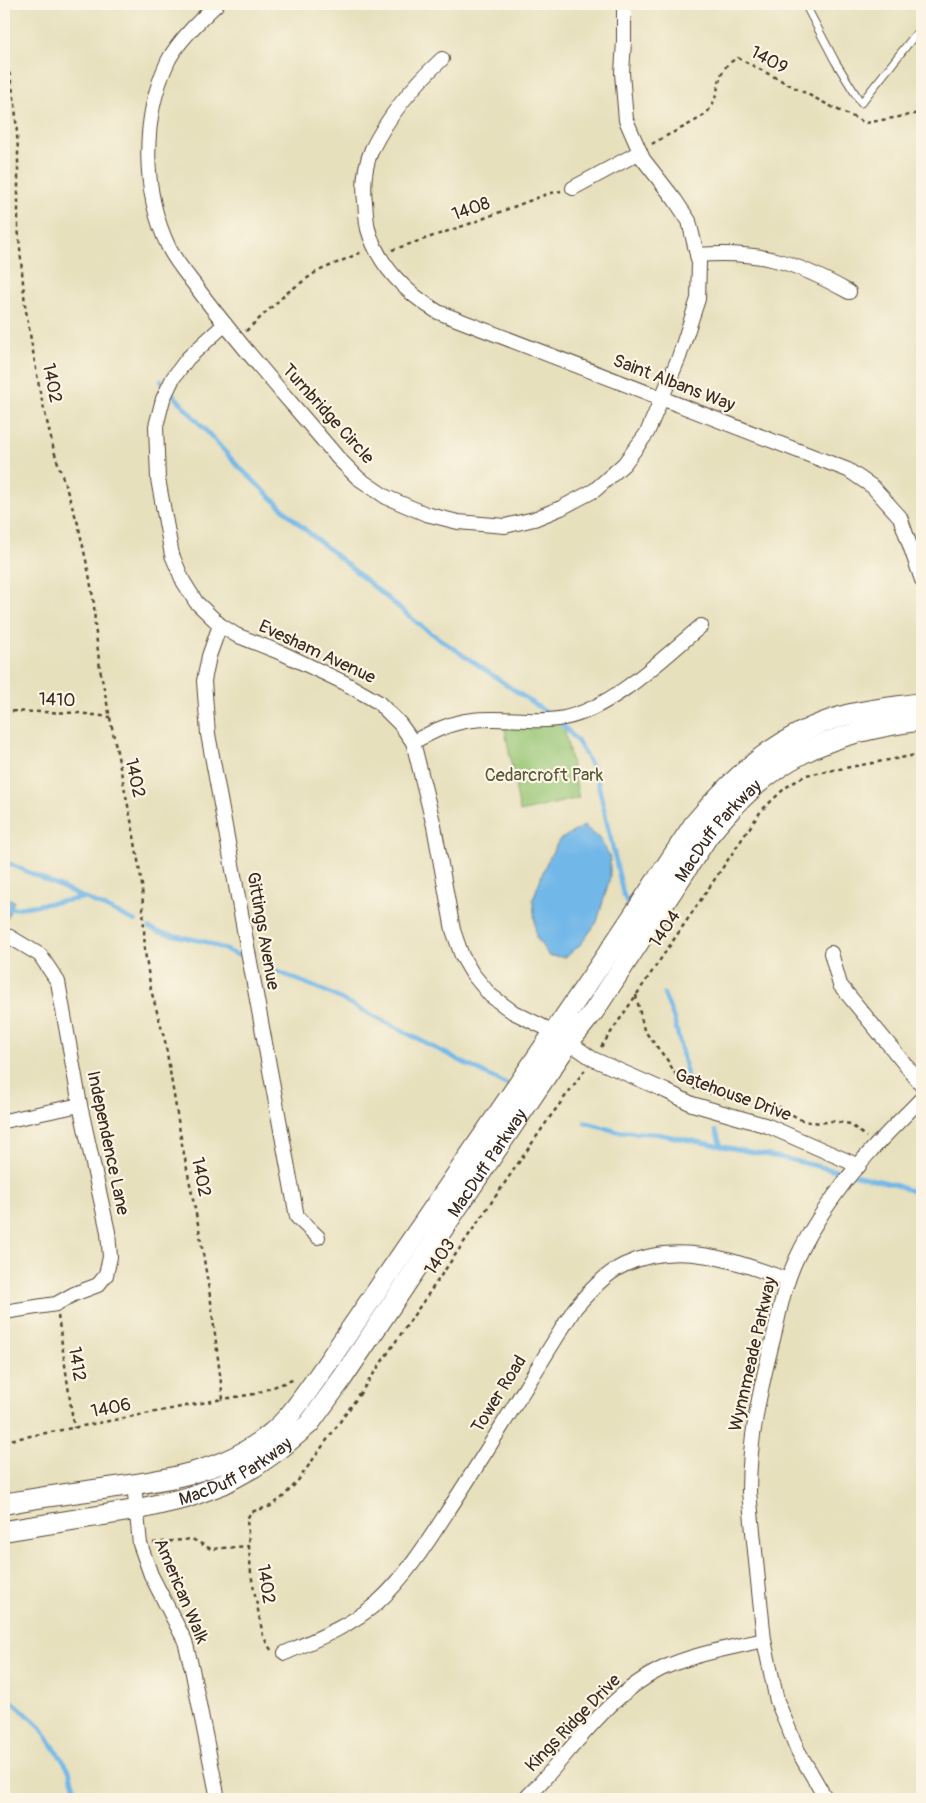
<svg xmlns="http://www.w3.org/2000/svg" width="926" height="1803" font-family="Pangolin,sans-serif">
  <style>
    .green { fill: #97c675; stroke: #69784a }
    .water { fill: #71b7e8; stroke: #567083 }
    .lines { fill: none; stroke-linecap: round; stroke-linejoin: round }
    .stream { stroke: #71b7e8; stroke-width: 4.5 }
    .lane-casing { stroke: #554536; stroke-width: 9 }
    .street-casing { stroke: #554536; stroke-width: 16 }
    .secondary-casing { stroke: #554536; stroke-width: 22 }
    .path { stroke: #554536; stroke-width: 2.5; stroke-dasharray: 4 4; stroke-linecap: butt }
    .lane { stroke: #fff; stroke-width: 7 }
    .street { stroke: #fff; stroke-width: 14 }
    .secondary { stroke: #fff; stroke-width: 20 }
    .labels { text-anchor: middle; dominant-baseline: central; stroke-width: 4.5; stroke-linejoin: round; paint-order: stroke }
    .street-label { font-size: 18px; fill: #3b2a1e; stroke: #fcf5e5 }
    .park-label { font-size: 18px; fill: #575938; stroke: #fcf5e5 }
  </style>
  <rect width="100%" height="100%" fill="#fcf5e5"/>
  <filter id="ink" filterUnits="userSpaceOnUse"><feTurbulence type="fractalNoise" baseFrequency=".02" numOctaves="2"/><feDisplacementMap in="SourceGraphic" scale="10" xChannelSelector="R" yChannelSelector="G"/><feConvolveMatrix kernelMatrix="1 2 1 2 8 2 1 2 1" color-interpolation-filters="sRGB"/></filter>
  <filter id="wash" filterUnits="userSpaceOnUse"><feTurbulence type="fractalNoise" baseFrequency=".0096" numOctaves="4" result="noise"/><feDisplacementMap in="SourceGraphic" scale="20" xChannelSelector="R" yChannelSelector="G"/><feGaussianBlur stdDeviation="1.12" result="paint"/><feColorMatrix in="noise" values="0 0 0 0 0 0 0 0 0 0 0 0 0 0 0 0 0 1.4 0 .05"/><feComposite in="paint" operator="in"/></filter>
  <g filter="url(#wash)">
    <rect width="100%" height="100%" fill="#e7e0bd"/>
    <polygon class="green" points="563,723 579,798 520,812 504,724"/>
    <g class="water">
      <polygon points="584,826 600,839 610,857 610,878 597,922 581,944 566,957 549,956 536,937 533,899 546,864 559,840"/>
      <polygon points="4,896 14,901 4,926"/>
    </g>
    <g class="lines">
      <g class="stream">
        <polyline points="161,381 237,465 300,525 421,626 552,716"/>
        <polyline points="560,722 578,742 596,774 623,893 629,908"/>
        <polyline points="4,861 135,921"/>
        <polyline points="11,909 84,898"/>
        <polyline points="149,928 159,932 206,942 238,955"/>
        <polyline points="262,965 327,992 507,1085"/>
        <polyline points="664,994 674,1019 688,1079"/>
        <polyline points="585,1122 615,1131 658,1134 787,1159 893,1184 922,1195"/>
        <polyline points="716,1131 721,1146"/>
        <polyline points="4,1694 40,1726 69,1770 78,1799"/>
      </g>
    </g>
  </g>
  <g filter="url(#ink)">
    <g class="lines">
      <g class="lane-casing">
        <polyline id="lane" points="805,4 835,61 861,103 915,35"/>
      </g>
      <g class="street-casing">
        <g id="street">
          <path d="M217,4C201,19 178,41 168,61C141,118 142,192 169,248C177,264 190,278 200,292C243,350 292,403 338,458L358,478L386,497L426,514L458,522L505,526L534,519L561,508L595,490L624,464L647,433L679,357L698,299L699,263L689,221L675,200L643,159L626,120L622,73L624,41V4"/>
          <path d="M442,59C415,84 389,115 372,149C365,165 363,185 365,202C366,211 366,220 368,229C378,265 406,293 438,312L848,470L873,487L900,517L922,580"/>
          <polyline points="573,188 640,152"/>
          <path d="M697,255C761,250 795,262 849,292"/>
          <polyline points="225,324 188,358 173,378 163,399 156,426 158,479 172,555 183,581 196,602 220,625 236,635 284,654 343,682 378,702 400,724 413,742 434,826 453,930 462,956 472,973 490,995 513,1012 554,1032 593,1059 666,1091 692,1104 768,1126 859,1166"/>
          <polyline points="220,625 209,656 204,681 208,734 297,1217 318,1237"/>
          <path d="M413,742C432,732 451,722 473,720C503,716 534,724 564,718C613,708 663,658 701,626"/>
          <polyline points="4,936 10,937 40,955 58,982 80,1105 108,1232 110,1257 106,1275 98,1285 74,1294 56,1304 4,1312"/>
          <polyline points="831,953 840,985 922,1085"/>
          <polyline points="4,1121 80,1105"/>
          <polyline points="134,1484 140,1544 151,1575 185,1641 192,1669 218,1799"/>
          <path d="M285,1653C317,1639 350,1626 377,1603C409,1574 432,1535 455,1500C496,1437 535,1371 575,1308C589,1292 605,1274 624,1265C677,1239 736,1261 788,1280"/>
          <path d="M525,1799C568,1757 606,1695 661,1669C693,1654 730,1648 764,1640"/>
          <path d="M826,1799L798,1751L777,1701L764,1640L749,1492C749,1439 760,1390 773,1339C778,1320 781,1299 788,1280C798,1250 819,1216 838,1191C862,1157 893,1128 922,1098"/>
        </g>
      </g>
      <g class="secondary-casing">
        <g id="secondary">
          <path d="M4,1504C39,1497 74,1493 109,1488C165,1480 224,1472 269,1435C292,1417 307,1391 324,1368L611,949L694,824C736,774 780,734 843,716C869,709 896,707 922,703"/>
          <path id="s1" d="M4,1531L135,1510L186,1498L223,1484L254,1467L281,1448L309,1424L341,1380L569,1042L594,1011L708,836C772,757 823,734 922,720"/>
        </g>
      </g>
      <g class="path">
        <polyline points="4,57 10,76 15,103 18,151 18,226 25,305 40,392 54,451 78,524 89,574 94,604 95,625 100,669 133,830 142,885 145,952 151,990 165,1041 182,1144 199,1229 211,1302 223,1399 254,1394 295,1379"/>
        <path d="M652,144C665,135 701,121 709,110C723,91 713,69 738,58L836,109L866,123L920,113L922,111"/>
        <polyline points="392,250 469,224 547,194 561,191"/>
        <polyline points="246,331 288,292 316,272 362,252"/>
        <polyline points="4,711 79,713 110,717"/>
        <polyline points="636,995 644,1030 668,1061 681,1084"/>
        <polyline points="601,1047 761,811 785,788 806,775 922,754"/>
        <polyline points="693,1088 724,1097 774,1104 803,1121 820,1123 832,1121 850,1124 866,1137"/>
        <polyline points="58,1316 74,1428"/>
        <polyline points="359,1395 550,1117 585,1070"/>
        <polyline points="4,1441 223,1399"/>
        <polyline points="153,1543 192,1539 211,1549 249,1546"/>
        <polyline points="271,1650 263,1636 251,1574 247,1519 251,1512 271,1506 283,1497 297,1482 359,1395 354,1391"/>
      </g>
      <use href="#lane" class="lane"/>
      <use href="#street" class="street"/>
      <use href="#secondary" class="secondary"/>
    </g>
  </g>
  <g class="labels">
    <g class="street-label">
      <text transform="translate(769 60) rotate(28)">1409</text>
      <text transform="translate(471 209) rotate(-19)">1408</text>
      <text transform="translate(52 383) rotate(79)">1402</text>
      <text transform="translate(674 383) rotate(21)">Saint Albans Way</text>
      <text transform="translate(328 414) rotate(48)">Turnbridge Circle</text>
      <text transform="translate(317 652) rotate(25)">Evesham Avenue</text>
      <text transform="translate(57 700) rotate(2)">1410</text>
      <text transform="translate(135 778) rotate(78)">1402</text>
      <text stroke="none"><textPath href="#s1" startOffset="1051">MacDuff Parkway</textPath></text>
      <text transform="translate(665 929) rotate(-56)">1404</text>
      <text transform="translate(263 931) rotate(80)">Gittings Avenue</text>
      <text transform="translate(733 1095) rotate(20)">Gatehouse Drive</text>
      <text transform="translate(108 1143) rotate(78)">Independence Lane</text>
      <text stroke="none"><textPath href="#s1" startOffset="646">MacDuff Parkway</textPath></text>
      <text transform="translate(201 1177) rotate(79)">1402</text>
      <text transform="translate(440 1257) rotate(-56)">1403</text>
      <text transform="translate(753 1354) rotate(-77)">Wynnmeade Parkway</text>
      <text transform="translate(77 1364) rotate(81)">1412</text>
      <text transform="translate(499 1394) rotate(-58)">Tower Road</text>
      <text transform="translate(111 1408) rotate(-11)">1406</text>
      <text stroke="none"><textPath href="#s1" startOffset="241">MacDuff Parkway</textPath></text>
      <text transform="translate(266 1584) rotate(81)">1402</text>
      <text transform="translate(181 1591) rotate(67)">American Walk</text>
      <text transform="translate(573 1723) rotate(-46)">Kings Ridge Drive</text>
    </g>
    <g class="park-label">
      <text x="544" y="775">Cedarcroft Park</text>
    </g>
  </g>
  <rect width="926" height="1803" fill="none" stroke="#fcf5e5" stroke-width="20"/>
</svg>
